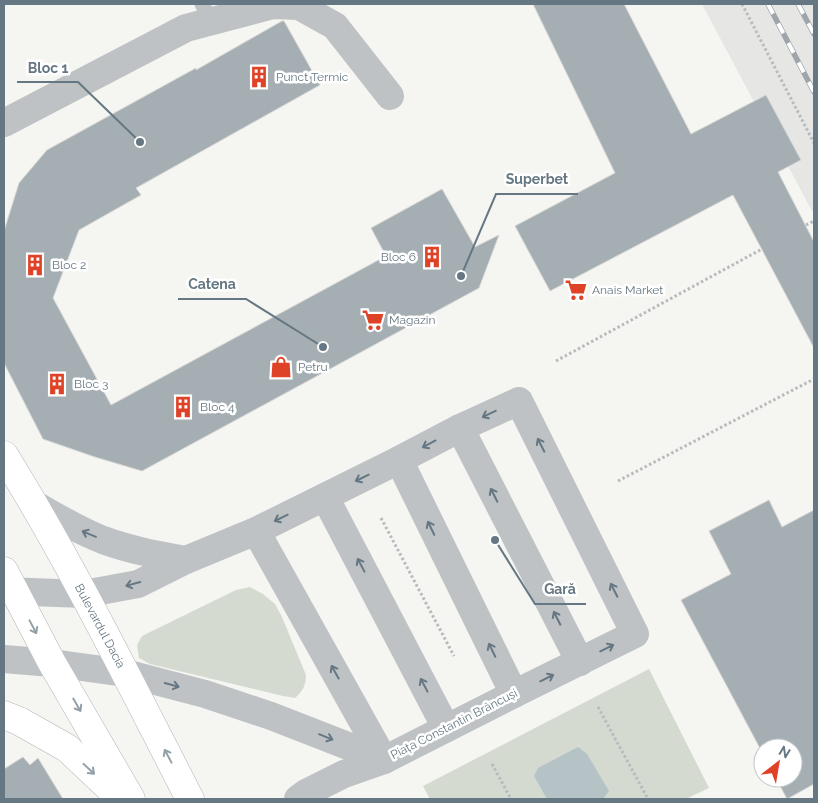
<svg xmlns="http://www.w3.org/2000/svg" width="818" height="803" font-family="Raleway,sans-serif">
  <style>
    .built { fill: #e6e6e5 }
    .green { fill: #d5dad1 }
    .water { fill: #b5c3c6 }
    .building { fill: #a5aeb3; stroke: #d6d6d4 }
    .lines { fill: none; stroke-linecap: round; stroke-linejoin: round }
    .primary-casing { stroke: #b1b6b9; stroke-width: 29 }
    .path { stroke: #b8bbbd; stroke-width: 3; stroke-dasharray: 2.5 2.5; stroke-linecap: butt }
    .service { stroke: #bec2c5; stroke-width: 15 }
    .minor { stroke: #bec2c5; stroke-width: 28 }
    .tertiary { stroke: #bec2c5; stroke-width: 28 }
    .primary { stroke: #fff; stroke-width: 28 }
    .rail-casing { stroke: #9fa6ab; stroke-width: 5.5 }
    .rail { stroke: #fff; stroke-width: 4; stroke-dasharray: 11; stroke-linecap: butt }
    .oneway { stroke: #657782 }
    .oneway2 { stroke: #93a0a8 }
    .labels { text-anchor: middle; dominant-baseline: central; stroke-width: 5; stroke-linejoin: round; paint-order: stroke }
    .poi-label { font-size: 12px; fill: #657782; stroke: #fff; text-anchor: start }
    .street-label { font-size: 12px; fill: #657782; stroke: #fff }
    .leader { fill: none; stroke: #657782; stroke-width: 2 }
    .callout-dot { fill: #657782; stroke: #fff; stroke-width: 2 }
    .callout-label { font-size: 14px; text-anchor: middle; font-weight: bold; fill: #657782; stroke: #fff; stroke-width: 5; stroke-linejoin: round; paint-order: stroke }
  </style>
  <rect width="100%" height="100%" fill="#f5f5f1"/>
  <polygon class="built" points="702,4 814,4 814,215"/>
  <g class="green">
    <path d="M250,587L263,594L275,604L282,617L306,675C306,685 303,691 295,698L283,696L150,664L139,658L137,645L142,636L236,590Z"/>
    <polygon points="649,669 709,788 686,799 430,799 423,786"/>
  </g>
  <polygon class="water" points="578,747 587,754 609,791 603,799 547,799 534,776 538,768"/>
  <g class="building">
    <polygon points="533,4 624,4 691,134 766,95 801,160 778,172 814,242 814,348 733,195 550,291 515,226 615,173"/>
    <polygon points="282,21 284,21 320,85 136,188 141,195 79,230 53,298 111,405 386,256 371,228 442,189 475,247 499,235 479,288 142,471 95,457 43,439 4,363 4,231 19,183 47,150 196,68 196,70"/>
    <polygon points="769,500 782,527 814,510 814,784 787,799 776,778 793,778 793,748 763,748 763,754 681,600 731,574 709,531"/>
    <polygon points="23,757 30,765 38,758 63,799 4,799 4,769"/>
  </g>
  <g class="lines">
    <g class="primary-casing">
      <g id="primary">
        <path d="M4,455C73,566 130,683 190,799"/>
        <polyline points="4,571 52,663 131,799"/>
        <polyline points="4,715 19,721 67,748 121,799"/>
      </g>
    </g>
    <g class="path">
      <polyline points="742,4 814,143"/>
      <polyline points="806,225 814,221"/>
      <polyline points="556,361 762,249"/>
      <polyline points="618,481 814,379"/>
      <polyline points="381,518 454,656"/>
      <polyline points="598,707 648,799"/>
      <polyline points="492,764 511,799"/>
    </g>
    <polyline class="service" points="202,4 211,21"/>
    <g class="minor">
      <polyline points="4,123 186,28 273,5 299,6 335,26 390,96"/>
      <polyline points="460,428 580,662"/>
      <polyline points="399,460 514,694"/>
      <polyline points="325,497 446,728"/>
      <path d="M34,504C56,517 78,530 103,540C130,550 158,555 186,560"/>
      <polyline points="256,531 384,760"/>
      <polyline points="84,594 138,584 186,560 256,531 399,460 460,428 519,401 635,634 514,694 384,760 344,774 306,793 298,799"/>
      <polyline points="125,673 205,694 271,716 384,760"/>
    </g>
    <g class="tertiary">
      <polyline points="4,591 84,594"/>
      <polyline points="4,659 52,663 125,673"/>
    </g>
    <use href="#primary" class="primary"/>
    <g class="rail-casing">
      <g id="rail">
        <polyline points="768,4 814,92"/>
        <polyline points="798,4 814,34"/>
      </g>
    </g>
    <use href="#rail" class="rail"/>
  </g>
  <defs><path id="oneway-shaft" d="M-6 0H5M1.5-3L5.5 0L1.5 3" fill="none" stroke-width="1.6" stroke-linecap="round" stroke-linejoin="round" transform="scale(1.25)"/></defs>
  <g class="oneway">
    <use href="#oneway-shaft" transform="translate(489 414) rotate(155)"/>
    <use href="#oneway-shaft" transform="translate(429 444) rotate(152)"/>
    <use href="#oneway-shaft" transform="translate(541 445) rotate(-117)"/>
    <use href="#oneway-shaft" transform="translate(362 478) rotate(154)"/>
    <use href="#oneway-shaft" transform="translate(494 495) rotate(-117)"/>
    <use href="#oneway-shaft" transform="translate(281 518) rotate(154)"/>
    <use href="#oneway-shaft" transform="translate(431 528) rotate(-116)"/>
    <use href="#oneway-shaft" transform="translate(89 534) rotate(-157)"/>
    <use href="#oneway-shaft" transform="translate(361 565) rotate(-118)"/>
    <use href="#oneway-shaft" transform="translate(133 584) rotate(165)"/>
    <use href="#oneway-shaft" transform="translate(614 590) rotate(-117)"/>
    <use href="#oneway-shaft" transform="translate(557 618) rotate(-117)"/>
    <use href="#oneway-shaft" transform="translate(607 648) rotate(-26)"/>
    <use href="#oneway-shaft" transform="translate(492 650) rotate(-116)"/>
    <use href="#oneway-shaft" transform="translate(335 672) rotate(-119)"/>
    <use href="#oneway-shaft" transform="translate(547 678) rotate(-26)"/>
    <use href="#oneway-shaft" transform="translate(172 685) rotate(15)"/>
    <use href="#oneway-shaft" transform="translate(424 685) rotate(-118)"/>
    <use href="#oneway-shaft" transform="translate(326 737) rotate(22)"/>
  </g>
  <g class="oneway2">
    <use href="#oneway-shaft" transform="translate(33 627) rotate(62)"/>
    <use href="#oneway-shaft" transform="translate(77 705) rotate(60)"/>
    <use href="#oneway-shaft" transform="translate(168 756) rotate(-118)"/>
    <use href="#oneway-shaft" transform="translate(89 769) rotate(43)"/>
  </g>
  <defs>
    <g id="building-bare" transform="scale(1.725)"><path d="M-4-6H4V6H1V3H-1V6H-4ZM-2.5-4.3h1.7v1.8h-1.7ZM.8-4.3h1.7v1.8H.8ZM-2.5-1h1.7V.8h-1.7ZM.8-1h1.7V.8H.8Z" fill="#df4327" stroke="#fff" stroke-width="2.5" paint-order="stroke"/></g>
    <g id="supermarket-bare" transform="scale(1.725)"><path d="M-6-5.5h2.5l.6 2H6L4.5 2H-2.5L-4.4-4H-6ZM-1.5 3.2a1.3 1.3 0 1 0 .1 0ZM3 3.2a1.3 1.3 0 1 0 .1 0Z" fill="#df4327" stroke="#fff" stroke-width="2.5" paint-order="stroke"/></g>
    <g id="shop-bare" transform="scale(1.725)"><path d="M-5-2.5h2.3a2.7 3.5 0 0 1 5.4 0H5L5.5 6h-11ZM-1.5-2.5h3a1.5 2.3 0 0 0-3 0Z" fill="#df4327" stroke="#fff" stroke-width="2.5" paint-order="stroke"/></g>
  </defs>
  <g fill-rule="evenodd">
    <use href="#building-bare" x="259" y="77"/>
    <use href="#building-bare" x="432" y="257"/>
    <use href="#building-bare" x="35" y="265"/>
    <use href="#supermarket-bare" x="576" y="290"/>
    <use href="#supermarket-bare" x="373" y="320"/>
    <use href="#shop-bare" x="281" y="367"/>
    <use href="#building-bare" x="57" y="384"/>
    <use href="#building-bare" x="183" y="407"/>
  </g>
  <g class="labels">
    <g class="poi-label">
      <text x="276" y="77">Punct Termic</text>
      <text x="416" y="257" text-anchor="end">Bloc 6</text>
      <text x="52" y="265">Bloc 2</text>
      <text x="592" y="290">Anais Market</text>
      <text x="389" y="320">Magazin</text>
      <text x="298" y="367">Petru</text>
      <text x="74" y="384">Bloc 3</text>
      <text x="200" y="407">Bloc 4</text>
    </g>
    <g class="street-label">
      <text transform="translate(100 626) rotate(62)">Bulevardul Dacia</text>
      <text transform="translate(454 724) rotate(-27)">Piața Constantin Brâncuși</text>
    </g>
  </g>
  <path class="leader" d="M140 142L78 82H17M461 276L496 194H578M323 347L246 299H178M495 540L535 604H586"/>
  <g class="callout-dot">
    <circle cx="140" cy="142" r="5"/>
    <circle cx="461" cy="276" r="5"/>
    <circle cx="323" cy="347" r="5"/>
    <circle cx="495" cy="540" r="5"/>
  </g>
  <g class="callout-label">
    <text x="48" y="73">Bloc 1</text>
    <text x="537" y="184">Superbet</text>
    <text x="212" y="289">Catena</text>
    <text x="560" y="594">Gară</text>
  </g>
  <rect width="818" height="803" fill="none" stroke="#657782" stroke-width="10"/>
  <g transform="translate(778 763) rotate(31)"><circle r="24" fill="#ffffff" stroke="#c1c9cd"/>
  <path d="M0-4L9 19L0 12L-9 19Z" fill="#df4327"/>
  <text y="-8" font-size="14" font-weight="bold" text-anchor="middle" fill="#657782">N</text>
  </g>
</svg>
